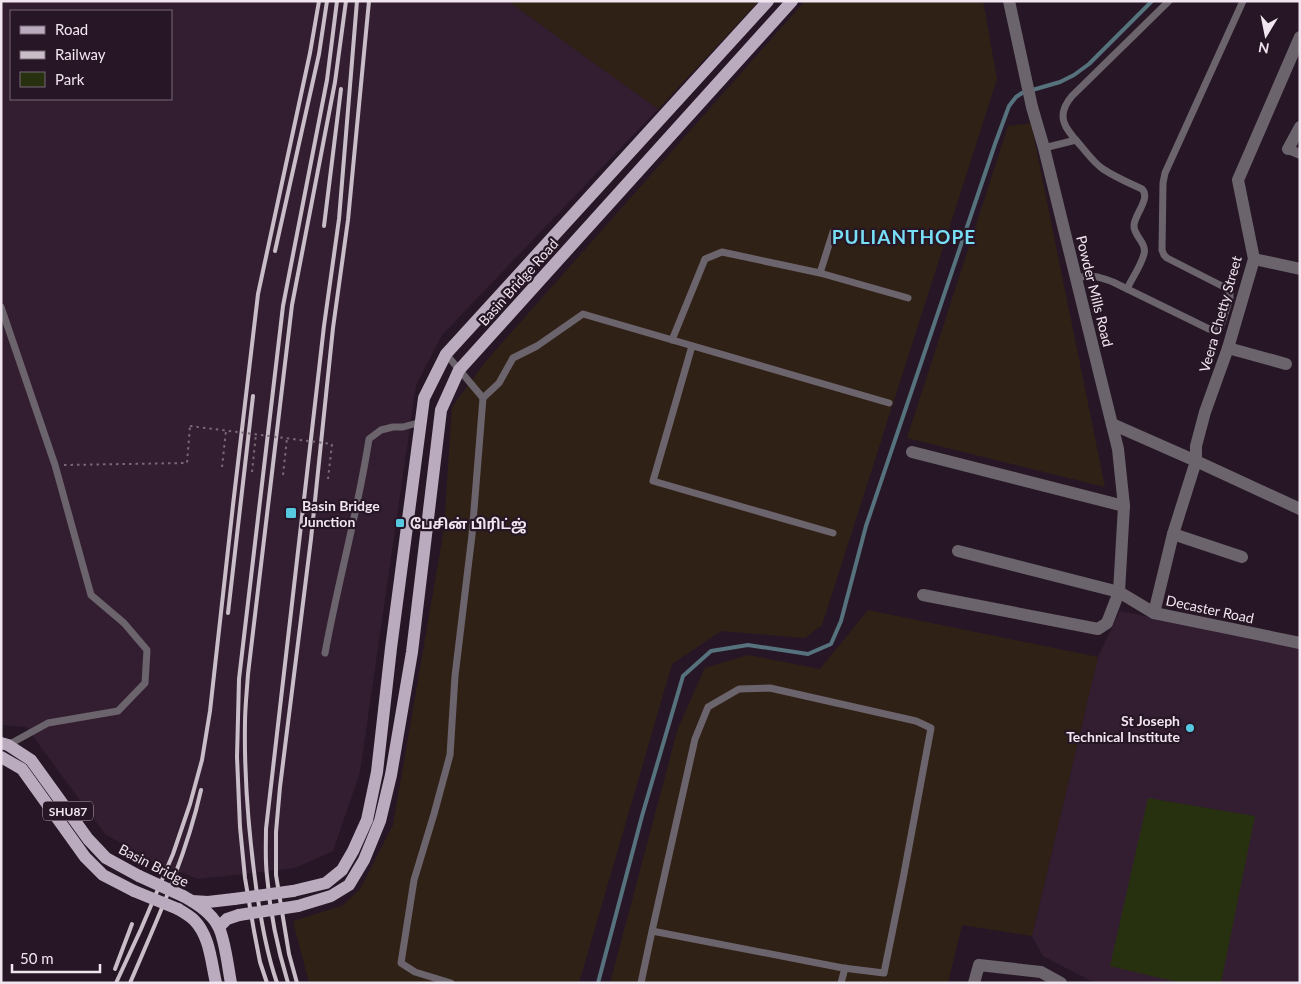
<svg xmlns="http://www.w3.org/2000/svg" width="1301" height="984" font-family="Lato,'Noto Sans Tamil',sans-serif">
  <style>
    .built { fill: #331e31; fill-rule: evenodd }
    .industrial { fill: #302116 }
    .green { fill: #273110 }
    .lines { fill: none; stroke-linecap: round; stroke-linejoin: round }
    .stream { stroke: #56727d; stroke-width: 4 }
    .path { stroke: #776976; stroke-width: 2; stroke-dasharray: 2.5 4; stroke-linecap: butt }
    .service { stroke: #6b646c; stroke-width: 7 }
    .pedestrian { stroke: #6b646c; stroke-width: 10 }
    .minor { stroke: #6b646c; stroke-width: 12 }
    .tertiary { stroke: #6b646c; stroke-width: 12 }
    .primary { stroke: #baabbe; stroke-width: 12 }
    .rail { stroke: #c9bdc8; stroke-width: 4 }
    .path-bridge { stroke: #776976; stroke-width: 2; stroke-dasharray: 2.5 4; stroke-linecap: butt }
    .primary-bridge { stroke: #baabbe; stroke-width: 12 }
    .poi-dot { fill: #56c9e0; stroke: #271726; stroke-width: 2 }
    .labels { text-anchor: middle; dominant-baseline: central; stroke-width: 4.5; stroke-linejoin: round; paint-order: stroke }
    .shield { fill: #271726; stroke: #b4a7b3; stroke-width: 1 }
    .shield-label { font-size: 12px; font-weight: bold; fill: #f1e5ef }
    .street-label { font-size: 14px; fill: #f1e5ef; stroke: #271726 }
    .poi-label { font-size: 14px; font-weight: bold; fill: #f1e5ef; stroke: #271726; text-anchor: start }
    .district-label { font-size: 19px; font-weight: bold; letter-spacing: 1px; fill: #77def3; stroke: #271726 }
  </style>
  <rect width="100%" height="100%" fill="#271726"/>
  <g class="built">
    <path d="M1,1H508L658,109L442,335L416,385L360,772L333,851L295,868L198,879L152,861L105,834L26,727L1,725ZM11,11H171V99H11Z"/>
    <polygon points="1120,611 1300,647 1300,983 1095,983 1043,956 1032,936 1098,657"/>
  </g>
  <g class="industrial">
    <polygon points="508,1 759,1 658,109"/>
    <polygon points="805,1 983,1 997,79 822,625 805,638 721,631 672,664 579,983 309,983 293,921 342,906 360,889 393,825 444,529 452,407 486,361"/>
    <polygon points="1031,123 1105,487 907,438 1008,126"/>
    <polygon points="868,610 1098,657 1032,936 962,925 948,983 610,983 678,728 705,668 748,655 820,669"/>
  </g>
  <polygon class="green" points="1148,798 1255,816 1221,983 1181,983 1110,966"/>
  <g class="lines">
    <polyline class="stream" points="598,983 642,816 683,676 711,651 748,645 808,654 831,644 841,621 866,526 995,144 1009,106 1016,97 1022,93 1060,82 1074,75 1089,64 1152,1"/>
    <g class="path">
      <polyline points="64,465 187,463 190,426"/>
      <polyline points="222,467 226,431"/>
      <polyline points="252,472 256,434"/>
      <polyline points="283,475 287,438"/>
      <polyline points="328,479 332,444"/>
    </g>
    <g class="service">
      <polyline points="1044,148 1076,140"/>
      <polyline points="833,232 820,273 908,298"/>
      <path d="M1076,278C1092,274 1099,277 1113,282L1209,329L1216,330L1221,326L1230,298V293L1224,287L1167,258L1164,255L1162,250L1163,183L1165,173L1243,1"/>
      <path d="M1127,289C1132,278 1141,266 1144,254C1147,242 1133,236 1134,225C1135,214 1151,198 1142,189C1129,183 1115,177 1103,169C1094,163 1088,154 1081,146C1066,129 1054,117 1072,96L1169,1"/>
      <polyline points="1,307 55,465 91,595 124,623 147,650 145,683 118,711 48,723 8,745"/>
      <polyline points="672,340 705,259 722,252 820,273"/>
      <polyline points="692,346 653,481 833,533"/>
      <polyline points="446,354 483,398 472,535 455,676 450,755 434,814 414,880 401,963 415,972 451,983"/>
      <polyline points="483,398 499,383 513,358 537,346 583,314 889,403"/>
      <path d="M325,653C338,582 358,511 369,439L381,430L393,427H403L421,422"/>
      <polyline points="641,983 652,931 695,739 708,707 739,689 770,688 916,721 931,728 903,879 884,973 843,968 652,931"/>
      <polyline points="841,983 845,968"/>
    </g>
    <polyline class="pedestrian" points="1288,149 1300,154"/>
    <g class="minor">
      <polyline points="1288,149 1300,127"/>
      <polyline points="1254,259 1300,269"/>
      <polyline points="1228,348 1286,364"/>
      <polyline points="1112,424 1196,461 1300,509"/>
      <polyline points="912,452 1124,506"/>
      <polyline points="1173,534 1242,557"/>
      <polyline points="923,595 1098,629 1107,623 1119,592 958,551"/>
      <polyline points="1154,613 1173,534 1196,461 1196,446 1205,412 1228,348 1254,259 1238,180 1300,37"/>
      <polyline points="974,983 979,965 1041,972 1061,983"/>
    </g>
    <polyline class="tertiary" points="1009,1 1032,107 1044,148 1118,449 1124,506 1119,592 1154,613 1300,643"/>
    <g class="primary">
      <polyline points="1,743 8,745 31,760 88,839 106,858 139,876"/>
      <polyline points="1,757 22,769 85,857 103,875 134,891"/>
      <polyline points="293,891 326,883 342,870 353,851 367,820 377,772 391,648 424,398 446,354 768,1"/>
      <path d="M183,896C196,903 211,912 218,926C225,938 228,968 231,983"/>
      <polyline points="192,901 208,902 234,899"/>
      <polyline points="298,906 331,896 349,885 364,860 380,821 391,775 412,652 441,410 459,370 792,1"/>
      <path d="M178,909C183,912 190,916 194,920C210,936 211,962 216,983"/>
      <polyline points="219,927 227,919 239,915"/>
    </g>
    <g class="rail">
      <polyline points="324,226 341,89"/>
      <polyline points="275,251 319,54 327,1"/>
      <polyline points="228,613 253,396"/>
      <polyline points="115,969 132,924"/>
      <polyline points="116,983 141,929 173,854 190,804 202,760 210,711 233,505 258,294 310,53 319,1"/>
      <path d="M130,983C157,920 186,857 201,790"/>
      <polyline points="267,983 260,962 254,931 245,878 240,827 237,757 239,679 283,306 327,80 337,1"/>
      <path d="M277,983C267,954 262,924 257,894C249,837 244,780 245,723C245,707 247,690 248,674L292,305L335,82L346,1"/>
      <path d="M288,983C277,947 270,912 267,876C265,860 266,844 266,829L324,326L339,219L357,1"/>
      <polyline points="297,983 289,954 276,875 276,832 280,787 311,539 333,328 348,220 369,1"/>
    </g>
    <polyline class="path-bridge" points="190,426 332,444"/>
    <g class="primary-bridge">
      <polyline points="139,876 183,896"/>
      <polyline points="134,891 178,909"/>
      <polyline points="234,899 293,891"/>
      <polyline points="239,915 298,906"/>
    </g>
  </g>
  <g class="poi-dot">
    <rect x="285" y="507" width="12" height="12" rx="2.5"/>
    <rect x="395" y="518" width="10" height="10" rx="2.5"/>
    <circle cx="1190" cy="728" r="5"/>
  </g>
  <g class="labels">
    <rect class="shield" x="43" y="801.5" width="50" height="19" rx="4"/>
    <g class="shield-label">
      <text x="68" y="811">SHU87</text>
    </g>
    <g class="street-label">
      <text transform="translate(518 282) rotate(-48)">Basin Bridge Road</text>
      <text transform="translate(1095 291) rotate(76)">Powder Mills Road</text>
      <text transform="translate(1220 314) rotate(-74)">Veera Chetty Street</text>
      <text transform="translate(1210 609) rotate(12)">Decaster Road</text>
      <text transform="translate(154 865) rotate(27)">Basin Bridge</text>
    </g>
    <g class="poi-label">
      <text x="302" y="505">Basin Bridge<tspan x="302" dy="16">Junction</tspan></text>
      <text x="410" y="523">பேசின் பிரிட்ஜ்</text>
      <text x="1180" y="720" text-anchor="end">St Joseph<tspan x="1180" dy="16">Technical Institute</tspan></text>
    </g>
    <g class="district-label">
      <text x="904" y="236">PULIANTHOPE</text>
    </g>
  </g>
  <rect width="1301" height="984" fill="none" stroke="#f1e5ef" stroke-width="5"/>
  <rect x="10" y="10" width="162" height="90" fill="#271726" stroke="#786976"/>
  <rect x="20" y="26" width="25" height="8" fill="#baabbe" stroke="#786976"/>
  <text x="55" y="35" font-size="15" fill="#f1e5ef">Road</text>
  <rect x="20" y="51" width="25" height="8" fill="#c9bdc8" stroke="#786976"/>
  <text x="55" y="60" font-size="15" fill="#f1e5ef">Railway</text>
  <rect x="20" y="72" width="25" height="15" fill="#273110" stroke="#786976"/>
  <text x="55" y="85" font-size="15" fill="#f1e5ef">Park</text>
  <g transform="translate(1266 35) rotate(190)" stroke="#271726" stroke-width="4" paint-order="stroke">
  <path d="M0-4L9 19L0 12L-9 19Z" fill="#f1e5ef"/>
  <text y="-8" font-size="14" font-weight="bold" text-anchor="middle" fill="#f1e5ef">N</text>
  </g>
  <path d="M12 964v8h88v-8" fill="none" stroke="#f1e5ef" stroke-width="2.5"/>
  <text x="20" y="964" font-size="15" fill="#f1e5ef" stroke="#271726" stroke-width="4" paint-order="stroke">50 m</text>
</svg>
